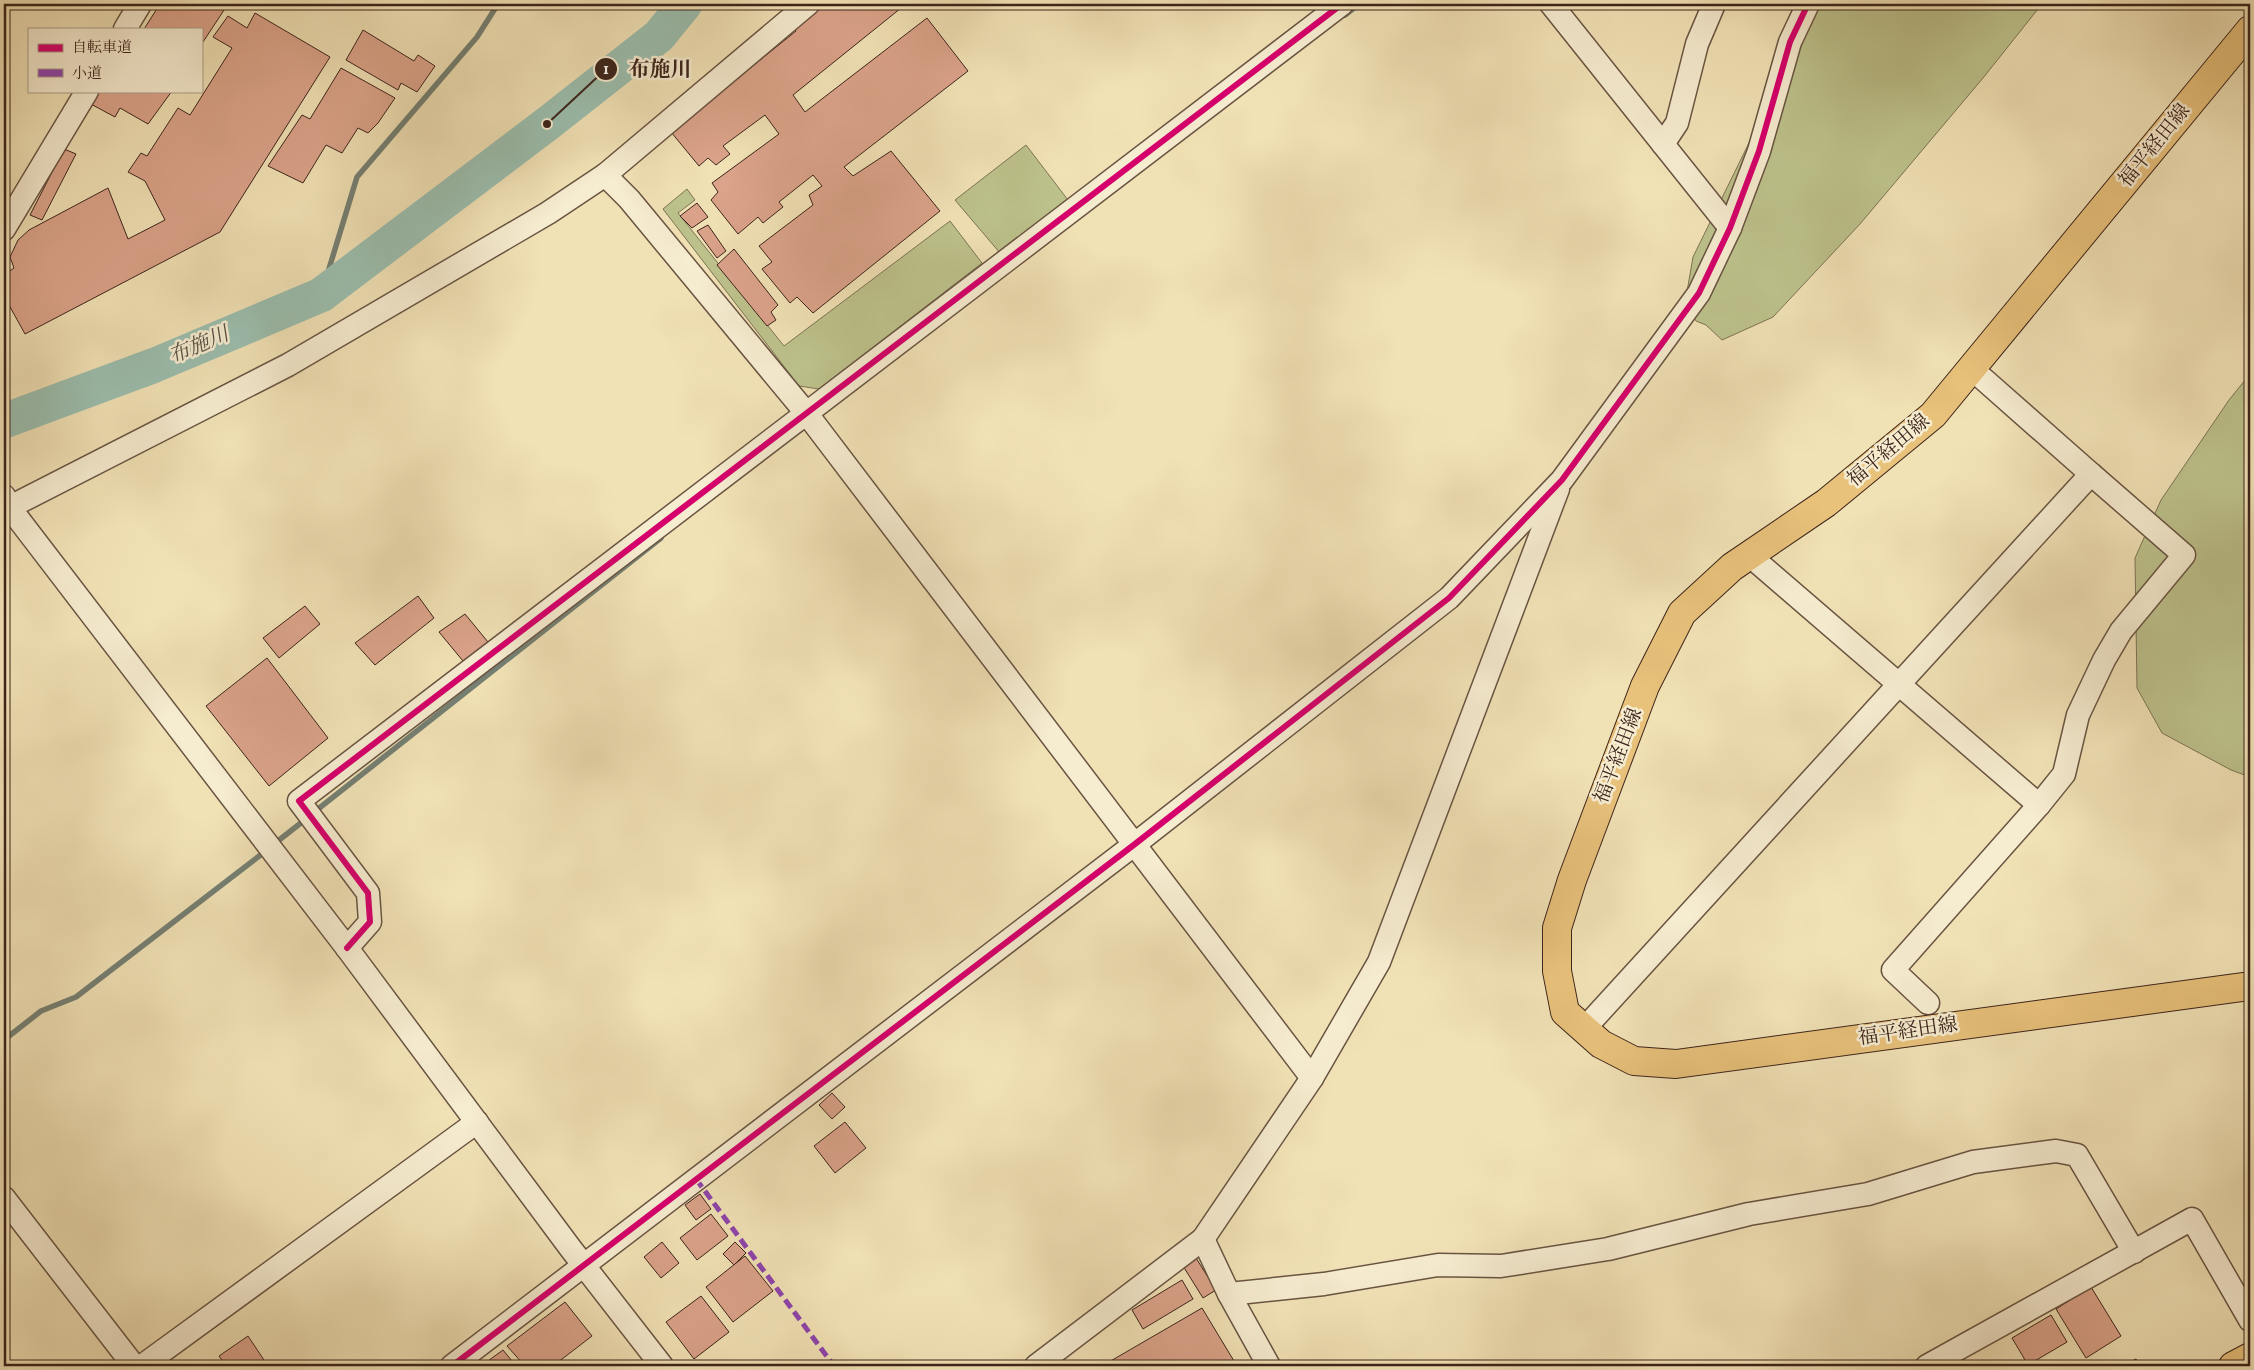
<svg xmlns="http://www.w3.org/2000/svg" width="2254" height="1370" font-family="Vollkorn,'Noto Serif JP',serif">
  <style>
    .green { fill: #bdc28c; stroke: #7c7354 }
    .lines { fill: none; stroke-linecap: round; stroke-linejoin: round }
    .stream { stroke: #758073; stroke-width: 5.5 }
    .river { stroke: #9bbeae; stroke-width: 35 }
    .building { fill: #dba38a; stroke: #3c241b }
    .minor-casing { stroke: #695442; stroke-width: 25 }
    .major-casing { stroke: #3c241b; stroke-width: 30 }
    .minor { stroke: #f6ecd0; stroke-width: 22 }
    .major { stroke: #e8c17b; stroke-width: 28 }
    .quiet { stroke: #8e44ad; stroke-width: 5; stroke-dasharray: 10 5; stroke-linecap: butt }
    .cycleway-casing { stroke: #f6ecd0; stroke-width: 9 }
    .cycleway { stroke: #d6006c; stroke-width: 6 }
    .labels { text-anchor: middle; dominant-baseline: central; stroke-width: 5; stroke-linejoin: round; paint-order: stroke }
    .street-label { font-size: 20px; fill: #3c241b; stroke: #f6ecd0 }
    .water-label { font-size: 21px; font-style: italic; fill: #585247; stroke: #f6ecd0 }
    .leader { fill: none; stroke: #3c241b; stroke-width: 2 }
    .callout-dot { fill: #3c241b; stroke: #f6ecd0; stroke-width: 2 }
    .mark-label { font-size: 15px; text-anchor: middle; font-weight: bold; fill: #fff }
    .callout-label { font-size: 21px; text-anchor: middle; font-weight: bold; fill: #3c241b; stroke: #f6ecd0; stroke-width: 5; stroke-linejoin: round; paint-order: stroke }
  </style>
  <rect width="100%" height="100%" fill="#f1e2b6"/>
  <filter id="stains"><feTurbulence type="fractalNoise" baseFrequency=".004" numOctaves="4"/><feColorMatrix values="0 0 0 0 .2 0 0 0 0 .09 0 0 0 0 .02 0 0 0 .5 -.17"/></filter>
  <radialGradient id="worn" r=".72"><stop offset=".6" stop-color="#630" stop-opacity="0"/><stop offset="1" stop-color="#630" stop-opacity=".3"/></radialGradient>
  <g class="green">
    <polygon points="1814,4 2042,4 1983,78 1860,224 1773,317 1722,340 1706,325 1696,321 1685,303 1693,257 1772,96"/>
    <polygon points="1026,145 1068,200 1000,253 955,200"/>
    <polygon points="687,189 695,200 678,213 784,346 950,221 982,263 819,389 799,386 663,209"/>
    <polygon points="2250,374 2250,777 2231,770 2162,733 2137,688 2135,558 2161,500 2229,400"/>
  </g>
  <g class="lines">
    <g class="stream">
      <polyline points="1345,15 1359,4"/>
      <polyline points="321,295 357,177 477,37 498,4"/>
      <polyline points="313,813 661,538"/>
      <polyline points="274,844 306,819"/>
      <polyline points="4,1040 41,1011 76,997 267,850"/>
    </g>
    <polyline class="river" points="4,421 155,365 321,295 547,124 659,36 685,4"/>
  </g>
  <g class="building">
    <polygon points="160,4 228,4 201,45 201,29 144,29"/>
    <polygon points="819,4 906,4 793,95 805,112 927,18 968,71 844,167 853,176 891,151 940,211 813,313 797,297 790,303 762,269 772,262 759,246 813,205 809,195 822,186 813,175 779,202 783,207 763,223 758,217 738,234 711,200 718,192 712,183 779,134 765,115 723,146 730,154 716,165 708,158 699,166 671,132 796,31 792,25"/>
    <polygon points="255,13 330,57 220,232 25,334 4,296 4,275 14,268 10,257 18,240 29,230 108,188 128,239 165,220 145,181 128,172 141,153 147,156 178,108 190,115 232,48 213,37 228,16 247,28"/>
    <polygon points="363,30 414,61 418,55 435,66 417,92 401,83 398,90 346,60"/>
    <polygon points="341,68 395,98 378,123 368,133 358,128 342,153 326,145 303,183 268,166 302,115 310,119"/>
    <polygon points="96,91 172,91 148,124 120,108 115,117 89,103"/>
    <polygon points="64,149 76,154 42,220 30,215"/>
    <polygon points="697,203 708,217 692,228 680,216"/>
    <polygon points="708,225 726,251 717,258 697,231"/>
    <polygon points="734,249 778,305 771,312 776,320 767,326 717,265"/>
    <polygon points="418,596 434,618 375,665 355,643"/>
    <polygon points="305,606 320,624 279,658 263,638"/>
    <polygon points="465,614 488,642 463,661 439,632"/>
    <polygon points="267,658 328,738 269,786 206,706"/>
    <polygon points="832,1093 845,1107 832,1119 819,1105"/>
    <polygon points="845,1122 866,1148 835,1173 814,1146"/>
    <polygon points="700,1194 711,1209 696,1220 685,1205"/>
    <polygon points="711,1214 728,1236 697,1260 680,1238"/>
    <polygon points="662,1242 679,1263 661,1278 644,1257"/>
    <polygon points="735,1242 746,1253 734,1265 723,1254"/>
    <polygon points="745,1256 773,1291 733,1322 706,1287"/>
    <polygon points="1196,1258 1216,1290 1203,1298 1183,1266"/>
    <polygon points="1182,1280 1193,1299 1143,1329 1132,1310"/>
    <polygon points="2091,1287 2121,1336 2086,1358 2056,1309"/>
    <polygon points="701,1296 729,1332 694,1359 666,1322"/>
    <polygon points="565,1302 592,1336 553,1366 525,1366 507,1346"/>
    <polygon points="1202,1308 1237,1366 1102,1366"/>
    <polygon points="2051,1315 2067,1342 2028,1365 2012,1338"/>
    <polygon points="248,1336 268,1366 226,1366 219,1356"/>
    <polygon points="503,1350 516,1366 481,1366"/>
    <polygon points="2136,1359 2140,1366 2122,1366"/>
  </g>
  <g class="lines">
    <g class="minor-casing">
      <g id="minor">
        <polyline points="1551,4 1730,228"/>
        <polyline points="125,29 140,4"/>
        <polyline points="1663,144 1677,123 1697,44 1714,4"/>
        <polyline points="605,175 629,199 807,414 1312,1078"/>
        <polyline points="4,229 87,91"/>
        <polyline points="4,496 10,508 347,948 571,1249 662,1366"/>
        <polyline points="4,510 288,365 548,213 605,175 808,4"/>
        <polyline points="1749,555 2039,805 1893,970 1928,1003"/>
        <polyline points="2039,805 2064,774 2078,715 2104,660 2121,631 2184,555 2091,474"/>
        <polyline points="347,948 370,922 368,893 299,801 1342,4"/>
        <polyline points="1584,1029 2091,474 1972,369"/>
        <polyline points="4,1198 134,1366"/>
        <polyline points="1203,1239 1229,1294 1269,1366"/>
        <polyline points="1229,1294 1324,1284 1438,1265 1501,1266 1608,1249 1749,1214 1868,1194 1973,1162 2056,1151 2077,1155 2134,1252"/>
        <polyline points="142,1366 477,1122"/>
        <polyline points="452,1366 1135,844 1449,598 1562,480 1699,293 1730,228 1759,151 1790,42 1808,4"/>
        <polyline points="1036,1366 1203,1239 1312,1078 1379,962 1558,489"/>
        <polyline points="1927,1366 2192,1219 2250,1320"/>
      </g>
    </g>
    <g class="major-casing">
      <g id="major">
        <polyline points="2250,30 1933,415 1826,503 1732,567 1682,613 1645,686 1572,880 1557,928 1557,971 1565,1012 1601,1044 1634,1061 1676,1064 2250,986"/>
        <polyline points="2233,1366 2250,1357"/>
      </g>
    </g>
    <use href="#minor" class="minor"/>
    <use href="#major" class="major"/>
    <polyline class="quiet" points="696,1179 834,1366"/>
    <g class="cycleway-casing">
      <g id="cycleway">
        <polyline points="347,948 370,922 368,893 299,801 1342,4"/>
        <polyline points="452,1366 1135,844 1449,598 1562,480 1699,293 1730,228 1759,151 1790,42 1808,4"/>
      </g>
    </g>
    <use href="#cycleway" class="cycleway"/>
  </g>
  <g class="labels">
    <g class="street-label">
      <text transform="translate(2155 146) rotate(-51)">福平経田線</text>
      <text transform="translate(1889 451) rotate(-40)">福平経田線</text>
      <text transform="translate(1619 756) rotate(-69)">福平経田線</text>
      <text transform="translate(1908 1032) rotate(-8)">福平経田線</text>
    </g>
    <g class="water-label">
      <text transform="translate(199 346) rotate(-23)">布施川</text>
    </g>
  </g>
  <path class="leader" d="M547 124L606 69"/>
  <g class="callout-dot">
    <circle cx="547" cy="124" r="5"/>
    <circle cx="606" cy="69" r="12"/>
  </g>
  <g class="mark-label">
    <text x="606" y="74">1</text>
  </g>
  <g class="callout-label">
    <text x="660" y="76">布施川</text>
  </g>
  <rect width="2254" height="1370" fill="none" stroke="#f1e2b6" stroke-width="20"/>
  <rect x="5" y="5" width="2244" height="1360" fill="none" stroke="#3c241b" stroke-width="2.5"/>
  <rect x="10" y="10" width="2234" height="1350" fill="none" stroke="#3c241b"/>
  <rect x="28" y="28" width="175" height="65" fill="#f6ecd0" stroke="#ac9c88"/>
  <rect x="38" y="44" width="25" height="8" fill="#d6006c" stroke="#ac9c88"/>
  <text x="72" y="52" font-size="15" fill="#3c241b">自転車道</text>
  <rect x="38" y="69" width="25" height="8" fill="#8e44ad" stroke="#ac9c88"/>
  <text x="72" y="78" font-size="15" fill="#3c241b">小道</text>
  <rect width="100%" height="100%" filter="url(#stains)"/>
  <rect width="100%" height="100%" fill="url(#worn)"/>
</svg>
